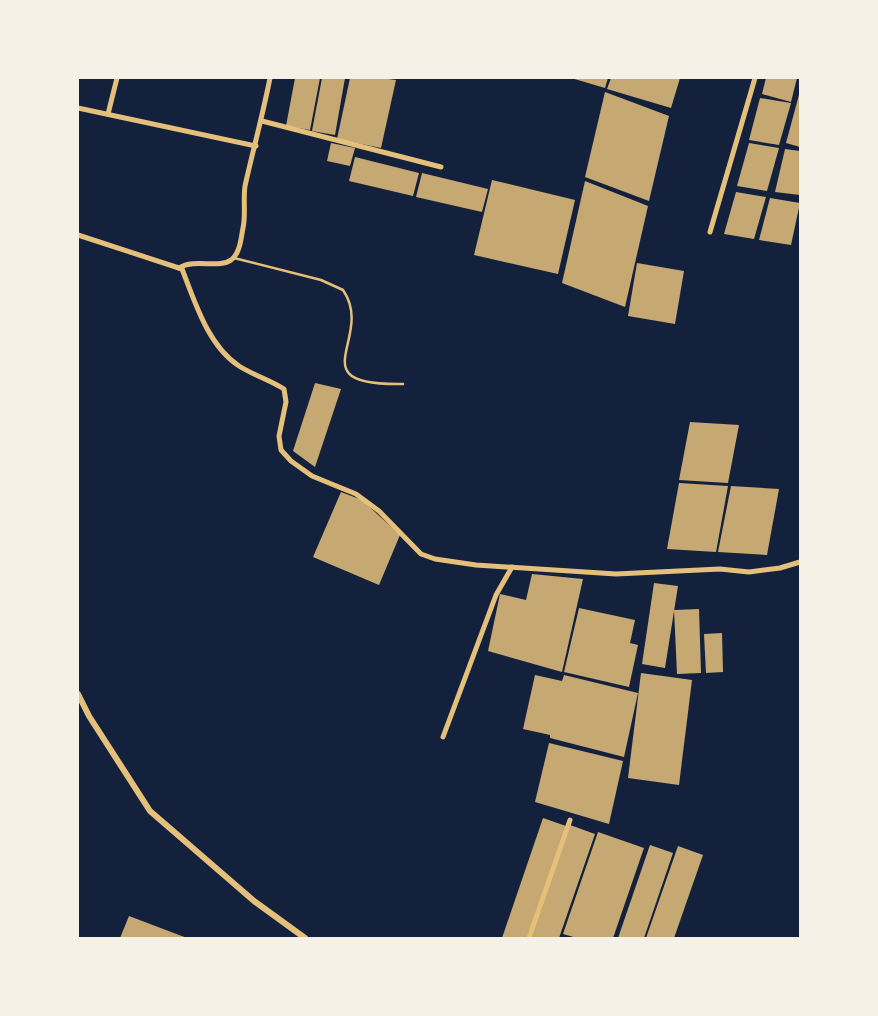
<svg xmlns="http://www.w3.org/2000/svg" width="878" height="1016" font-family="Mulish,sans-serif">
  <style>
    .building { fill: #c6a872 }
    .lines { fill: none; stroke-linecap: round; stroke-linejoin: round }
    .service { stroke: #e5c07b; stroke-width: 2.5 }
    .minor { stroke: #e5c07b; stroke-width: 5 }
    .tertiary { stroke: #e5c07b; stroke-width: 6 }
  </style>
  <rect width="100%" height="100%" fill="#14213d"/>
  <g class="building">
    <polygon points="295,78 320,78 310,130 286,126"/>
    <polygon points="322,78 345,78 335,135 312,131"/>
    <polygon points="350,78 381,78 396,80 381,148 337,139"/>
    <polygon points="571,78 608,78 605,88"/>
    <polygon points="611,78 680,78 671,108 607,89"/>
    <polygon points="766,78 797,78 791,102 762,94"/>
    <polygon points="800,91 800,147 786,143"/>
    <polygon points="605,92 669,116 649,201 585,177"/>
    <polygon points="760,98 791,103 779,145 749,140"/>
    <polygon points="331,143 355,148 350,166 327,161"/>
    <polygon points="749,143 779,148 767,191 737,186"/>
    <polygon points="785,149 800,151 800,195 775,192"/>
    <polygon points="355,157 419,173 413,196 349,181"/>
    <polygon points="422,173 488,189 482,212 416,197"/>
    <polygon points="492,180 575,200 558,274 474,255"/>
    <polygon points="585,181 648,206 625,307 562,283"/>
    <polygon points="736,192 766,197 754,239 724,234"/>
    <polygon points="770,198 800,203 791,245 759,240"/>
    <polygon points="637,263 684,271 675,324 628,316"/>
    <polygon points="315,383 341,389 315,467 293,451"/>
    <polygon points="690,422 739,425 728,483 679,480"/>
    <polygon points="679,483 728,486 716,552 667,549"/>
    <polygon points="731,486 779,489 767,555 718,552"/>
    <polygon points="341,492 362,500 400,535 379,585 313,557"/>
    <polygon points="532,574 583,579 562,672 488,651 500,594 526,600"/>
    <polygon points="654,583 678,586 665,668 642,664"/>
    <polygon points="579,608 635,620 630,643 638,645 629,687 564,672"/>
    <polygon points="699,609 701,673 677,674 674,610"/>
    <polygon points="722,633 723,672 706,673 704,634"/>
    <polygon points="641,673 692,680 679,785 628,778"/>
    <polygon points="535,675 562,681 564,675 638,693 624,757 550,738 550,735 523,729"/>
    <polygon points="549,743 623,761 609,824 535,802"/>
    <polygon points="543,818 566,826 527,938 502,938"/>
    <polygon points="570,825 595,834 559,938 531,938"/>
    <polygon points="598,832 644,848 613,938 577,938 563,934"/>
    <polygon points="650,845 673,853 644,938 618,938"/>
    <polygon points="678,846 703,855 674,938 646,938"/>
    <polygon points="129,916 187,938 120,938"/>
  </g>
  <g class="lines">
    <path class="service" d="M234,258L321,280L343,290C376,338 296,386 403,384"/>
    <g class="minor">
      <polyline points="78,108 256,146"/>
      <polyline points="108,114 117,78"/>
      <polyline points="262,121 441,167"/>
      <polyline points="710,232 755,78"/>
      <path d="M78,235L182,269C195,302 208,346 239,366C253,375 270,380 284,389L286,402L279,436L281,450L291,461L312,476L356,494L379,511L421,554L435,559L476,565L616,574L720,569L749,572L780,568L800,562"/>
      <path d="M179,268C195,258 219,269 231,260C240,254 241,238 243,228C246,215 243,200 245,186C253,150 263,114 270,78"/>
      <polyline points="443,737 496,595 512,567"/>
      <polyline points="529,938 570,820"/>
    </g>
    <polyline class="tertiary" points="78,694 89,716 150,811 254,901 305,938"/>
  </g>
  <rect width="878" height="1016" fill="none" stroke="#f6f1e7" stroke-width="158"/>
</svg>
